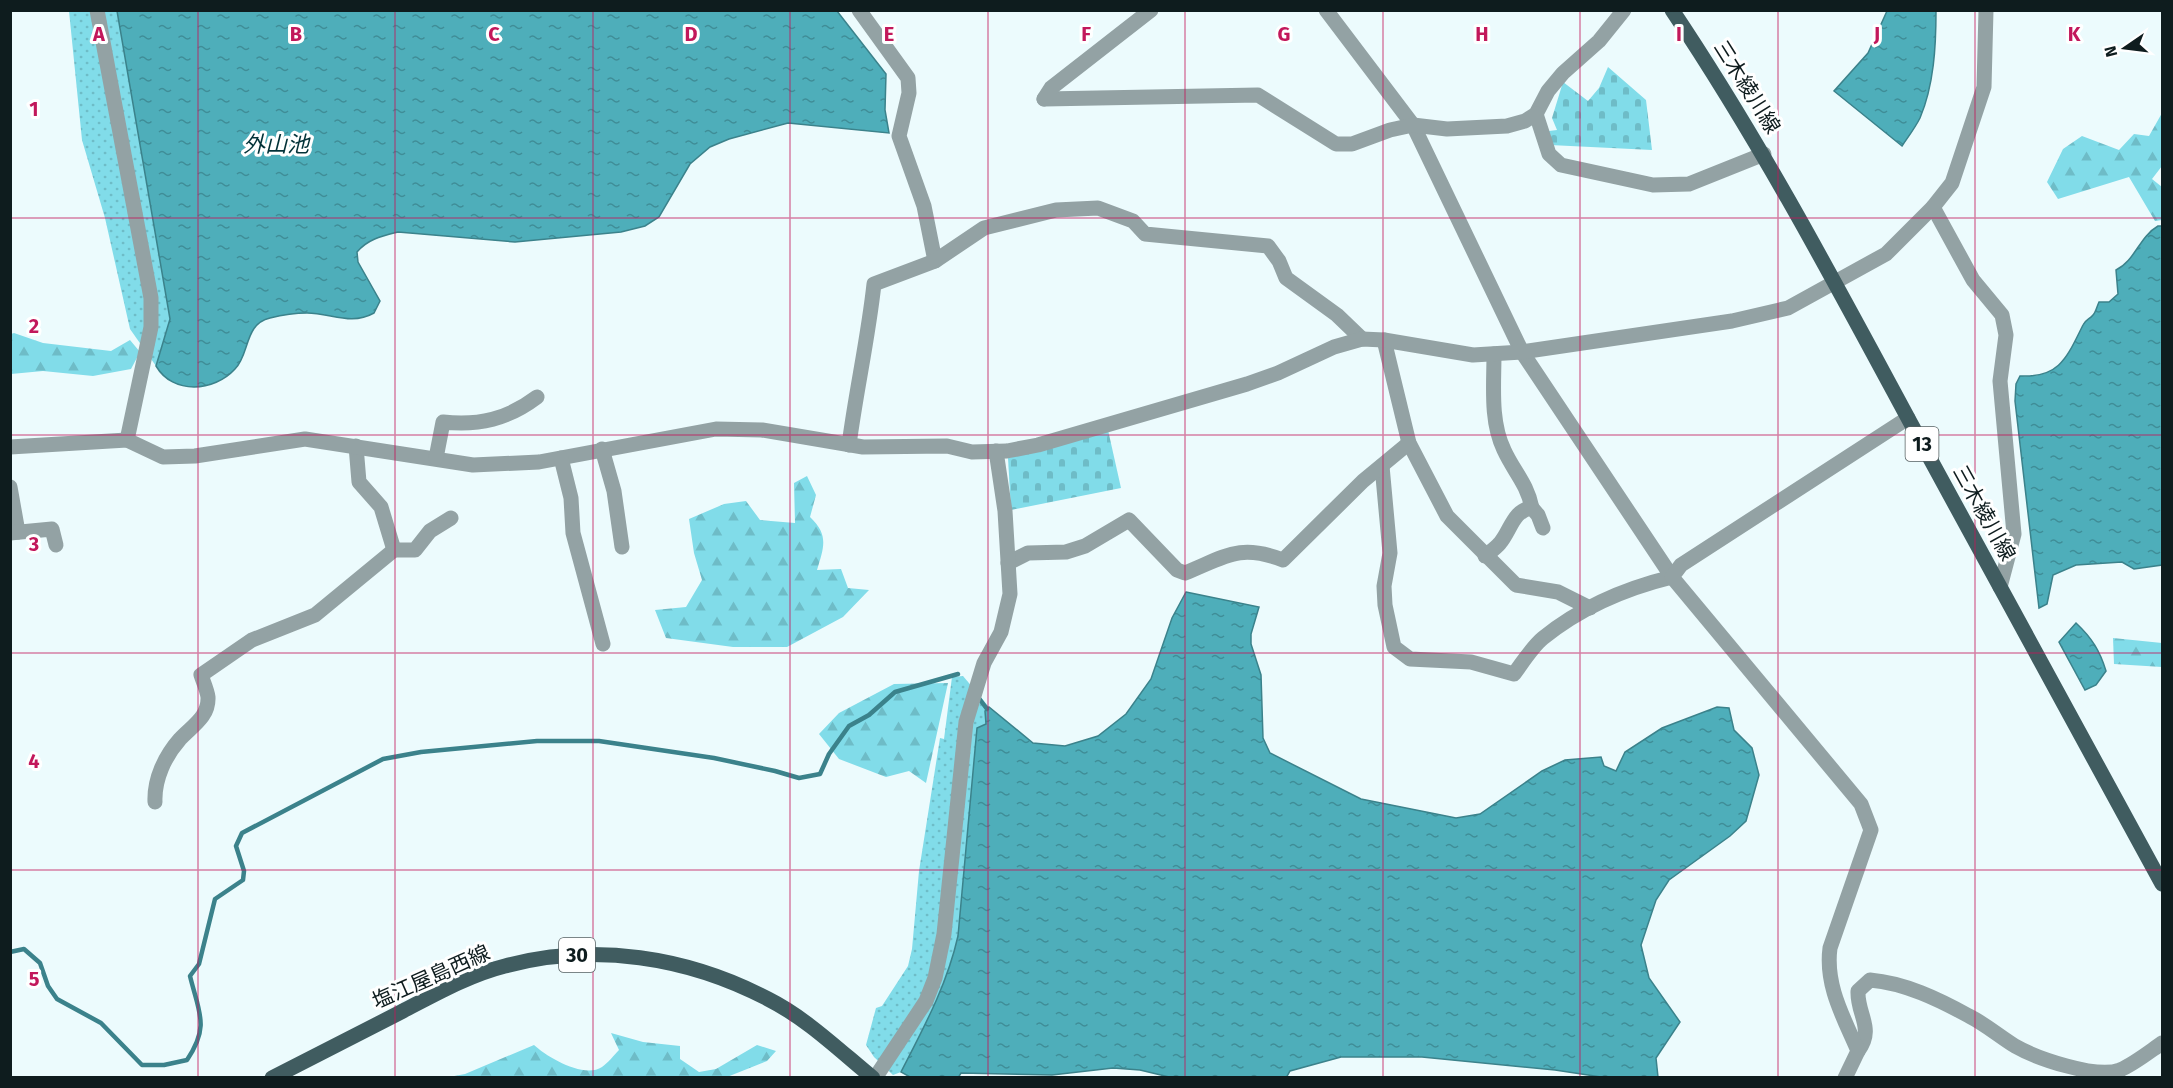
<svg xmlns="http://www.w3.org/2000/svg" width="2173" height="1088" font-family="'Fira Sans','Noto Sans JP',sans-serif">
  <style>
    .grass { fill: url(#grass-dots) }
    .forest { fill: url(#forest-firs) }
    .cemetery { fill: url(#cemetery-stones) }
    .water { fill: url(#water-ripples); stroke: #3b828b; stroke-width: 1.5 }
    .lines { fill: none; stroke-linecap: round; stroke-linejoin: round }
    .stream { stroke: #3b828b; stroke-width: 4.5 }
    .minor { stroke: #93a2a4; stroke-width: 15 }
    .major { stroke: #405c60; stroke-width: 15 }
    .grid { fill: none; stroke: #c2185b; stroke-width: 1.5; stroke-opacity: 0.55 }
    .labels { text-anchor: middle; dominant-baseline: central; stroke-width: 6; stroke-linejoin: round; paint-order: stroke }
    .shield { fill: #fff; stroke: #566062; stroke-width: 1.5 }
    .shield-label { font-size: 20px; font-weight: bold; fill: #0e1c1e }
    .street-label { font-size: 21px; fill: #0e1c1e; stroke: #fff }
    .water-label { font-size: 22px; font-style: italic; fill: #023238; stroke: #fff }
    .grid-label { font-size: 20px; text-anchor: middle; font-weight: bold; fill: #c2185b; stroke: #fff; stroke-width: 6; stroke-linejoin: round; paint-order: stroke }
  </style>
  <defs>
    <pattern id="grass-dots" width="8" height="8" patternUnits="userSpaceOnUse" patternTransform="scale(1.5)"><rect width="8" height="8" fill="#81dce9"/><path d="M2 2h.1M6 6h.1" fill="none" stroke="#6ebcc7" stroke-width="1.8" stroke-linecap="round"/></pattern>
    <pattern id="forest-firs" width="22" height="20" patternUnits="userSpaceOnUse" patternTransform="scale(1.5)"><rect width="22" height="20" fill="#81dce9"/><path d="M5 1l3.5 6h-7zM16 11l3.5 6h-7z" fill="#6ebcc7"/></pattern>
    <pattern id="cemetery-stones" width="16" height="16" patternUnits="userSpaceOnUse" patternTransform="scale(1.5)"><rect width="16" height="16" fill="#81dce9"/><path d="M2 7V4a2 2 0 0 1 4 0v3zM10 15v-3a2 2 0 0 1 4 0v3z" fill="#6ebcc7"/></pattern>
    <pattern id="water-ripples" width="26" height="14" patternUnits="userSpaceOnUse" patternTransform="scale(1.5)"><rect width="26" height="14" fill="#4eaeba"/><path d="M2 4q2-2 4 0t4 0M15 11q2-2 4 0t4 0" fill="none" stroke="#3f8d97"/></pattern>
  </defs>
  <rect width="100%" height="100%" fill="#ecfbfd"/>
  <g class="grass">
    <polygon points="69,11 117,11 170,319 156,366 130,329 105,218 82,140"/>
    <polygon points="963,676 989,707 985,711 986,724 977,728 958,936 952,964 941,995 901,1072 893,1075 874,1057 866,1045 876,1008 882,1006 908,966 912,949 919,871 940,738 944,739 952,677"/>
  </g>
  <g class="forest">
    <polygon points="2162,113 2162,166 2152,179 2162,187 2162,220 2155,221 2129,177 2058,199 2047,182 2063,149 2082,136 2119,150 2134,134 2149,136"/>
    <polygon points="14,333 43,343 111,351 130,340 140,352 131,369 93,376 43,371 11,374 11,334"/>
    <path d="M807,476L816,495L810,517C829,535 824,547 817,570L841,569L848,588L869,590L843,617L787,647H733L666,638L655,610L686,607L702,580L694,553L689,519L724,504L746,501L760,520L795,523L794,483Z"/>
    <polygon points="2113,638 2162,643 2162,667 2114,664"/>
    <polygon points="948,683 926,783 909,771 886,777 839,759 819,734 839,713 894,684"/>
    <path d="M611,1033L643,1042L680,1046V1059L699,1072L716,1069L757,1045L776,1051L767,1061L727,1077H449L465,1074L534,1045C547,1057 584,1079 602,1067C608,1063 614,1055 619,1050Z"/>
  </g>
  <g class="cemetery">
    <polygon points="1608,67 1646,100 1652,150 1550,145 1549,131 1557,130 1552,118 1563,82 1588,101 1599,88"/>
    <polygon points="1108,430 1121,488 1011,510 1008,458"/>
  </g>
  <g class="water">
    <path d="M117,11H837L886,74L885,110L889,133L788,123L729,139L710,147L690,164L659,217L645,226L621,232L515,242L398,232C382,236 368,239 357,252L358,262L380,301L374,313C351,326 331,313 307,313C295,313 282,315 270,318C244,324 250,354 235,369C214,392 173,395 156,366L170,319Z"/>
    <path d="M1887,11H1936C1936,46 1934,85 1920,118C1915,128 1908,137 1902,146L1834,91L1868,53Z"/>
    <path d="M2158,226H2162V565L2134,569L2122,562L2076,565L2053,575L2047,604L2039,608L2015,401L2016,384L2020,376C2060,378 2067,357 2083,325C2085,320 2090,319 2093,315C2096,312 2097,306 2099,302H2109L2118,294L2116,270C2135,261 2139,237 2158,226Z"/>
    <path d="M1186,592L1259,607L1251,634V644L1261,675L1263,738L1270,753L1361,799L1456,818L1480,814L1542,771L1565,760L1601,757L1604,766L1616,771L1625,752L1662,728L1717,707L1729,708L1734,730L1752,748L1759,775L1746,821L1730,836L1669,880L1656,900L1641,945L1649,978L1680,1022L1656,1058L1658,1077H1601L1555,1070L1422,1057H1341L1290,1071L1286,1078L1169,1077L1140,1070L1113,1068L1052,1075L961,1073L958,1078L910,1077L901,1072C924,1027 947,985 958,936L977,728L986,724L985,711L989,707L1033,743L1065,746L1098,736L1126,714L1151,679L1172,618Z"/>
    <path d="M2076,623C2092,638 2100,651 2106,671L2096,685L2085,690L2059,642Z"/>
  </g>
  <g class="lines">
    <g class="stream">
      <polyline points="978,697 987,709"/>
      <path d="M10,952L24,949L40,963L48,986L57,999L101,1023L142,1065H164L187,1060C210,1026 199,1013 190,976L199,964L215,899L243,880L244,871L236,846L242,833L383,759L421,752L537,741H599L714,758L775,771L799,778L820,774L829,754L849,726L869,715L895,692L958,674"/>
    </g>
    <g class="minor">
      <polyline points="97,10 151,298 151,327 127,440"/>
      <polyline points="859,10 908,78 909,93 899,136 924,206 935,261"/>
      <path d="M1326,10L1413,125L1522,352L1672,577C1627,588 1580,608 1543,638C1532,647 1523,662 1514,674L1471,662L1410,659L1394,647L1385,605L1384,586L1390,553L1382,466"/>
      <polyline points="1044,99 1258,95 1336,144 1352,144 1390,130 1413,125 1447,129 1507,126 1525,121 1536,114 1548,91 1563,73 1599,41 1624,10"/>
      <polyline points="1044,99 1051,88 1151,10"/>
      <polyline points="1536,114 1549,154 1561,165 1653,185 1689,184 1764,154"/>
      <polyline points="1933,207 1973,280 2002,315 2006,335 2000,381 2014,534 2000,587"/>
      <polyline points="1384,340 1409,443 1447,516 1516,585 1558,592 1590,608"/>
      <path d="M1494,354C1494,385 1490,421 1504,450C1514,472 1527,483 1532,508"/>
      <path d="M849,445C856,391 868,339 874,284L935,261L984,228L1056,210L1098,208L1133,221L1145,234L1268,246L1279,261L1286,278L1337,315L1362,339"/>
      <polyline points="356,446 359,482 381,507 394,550"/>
      <polyline points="10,447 127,440 163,457 195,456 305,439 473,465 539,462 716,429 762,430 863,447 947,446 972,452 1007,451 1038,445 1247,384 1278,373 1334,347 1362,339 1384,340 1473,355 1522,352 1732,321 1788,308 1886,254 1933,207 1952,183 1984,87 1986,10"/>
      <polyline points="602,449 614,491 622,547"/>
      <path d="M436,458L443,422C479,426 508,419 537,397"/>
      <polyline points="561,458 571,498 573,533 603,644"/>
      <polyline points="10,487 18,532"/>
      <polyline points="10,533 52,529 56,545"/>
      <path d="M1485,556C1490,552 1496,548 1500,543C1511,530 1513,510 1532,508L1538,515L1543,528"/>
      <path d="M1008,563L1028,553L1066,552L1085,546L1129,520L1177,570L1185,573C1225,557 1239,543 1283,560L1363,481L1409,443"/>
      <path d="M155,802C154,779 165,756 180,739C192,726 209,717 208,697C207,690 203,681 201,675L252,640L315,615L394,550H415L430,531L451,518"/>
      <path d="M1858,1051C1875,1028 1857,1015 1858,991L1870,980C1905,983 1938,999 1969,1016C1985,1024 1999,1036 2015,1046C2036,1058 2096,1079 2120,1070C2134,1064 2149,1052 2162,1043"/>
      <polyline points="875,1078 926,1001 935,978 944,934 966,722 984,663 1001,632 1010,594 1005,511 996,451"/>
      <path d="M1845,1078L1858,1051C1844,1018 1825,986 1830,948L1871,830L1861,804L1672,577L1681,565L1908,418"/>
    </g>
    <g class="major">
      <path d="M1672,10C1761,143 1833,279 1909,420C1993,575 2078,729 2162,884"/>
      <path d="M272,1078C315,1056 358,1034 401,1012C434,995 469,975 505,966C594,942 688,957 768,999C806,1018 840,1051 873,1078"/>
    </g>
  </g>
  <path class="grid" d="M198,10V1078M395,10V1078M593,10V1078M790,10V1078M988,10V1078M1185,10V1078M1383,10V1078M1580,10V1078M1778,10V1078M1975,10V1078M10,218H2162M10,435H2162M10,653H2162M10,870H2162"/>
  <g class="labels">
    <g class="shield">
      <rect x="1905.5" y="427" width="33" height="34" rx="4.5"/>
      <rect x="559" y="938" width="36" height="34" rx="4.5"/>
    </g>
    <g class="shield-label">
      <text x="1922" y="444">13</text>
      <text x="577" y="955">30</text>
    </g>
    <g class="street-label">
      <text transform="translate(1747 87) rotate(58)">三木綾川線</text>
      <text transform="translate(1984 513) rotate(61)">三木綾川線</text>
      <text transform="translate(431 977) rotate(-24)">塩江屋島西線</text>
    </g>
    <g class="water-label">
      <text x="276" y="144">外山池</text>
    </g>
  </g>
  <g class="grid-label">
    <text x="99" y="41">A</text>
    <text x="296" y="41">B</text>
    <text x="494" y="41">C</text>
    <text x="691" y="41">D</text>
    <text x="889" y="41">E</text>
    <text x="1086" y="41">F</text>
    <text x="1284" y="41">G</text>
    <text x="1482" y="41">H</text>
    <text x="1679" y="41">I</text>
    <text x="1877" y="41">J</text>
    <text x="2074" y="41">K</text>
    <text x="34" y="116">1</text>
    <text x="34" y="333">2</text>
    <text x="34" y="551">3</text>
    <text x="34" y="768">4</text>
    <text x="34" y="986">5</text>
  </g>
  <rect width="2173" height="1088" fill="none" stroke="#0e1c1e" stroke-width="24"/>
  <g transform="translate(2125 48) rotate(256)" stroke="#ffffff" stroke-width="4.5" paint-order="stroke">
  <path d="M0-4.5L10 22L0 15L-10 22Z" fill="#0e1c1e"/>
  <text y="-9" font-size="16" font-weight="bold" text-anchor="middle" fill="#0e1c1e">N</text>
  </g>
</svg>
